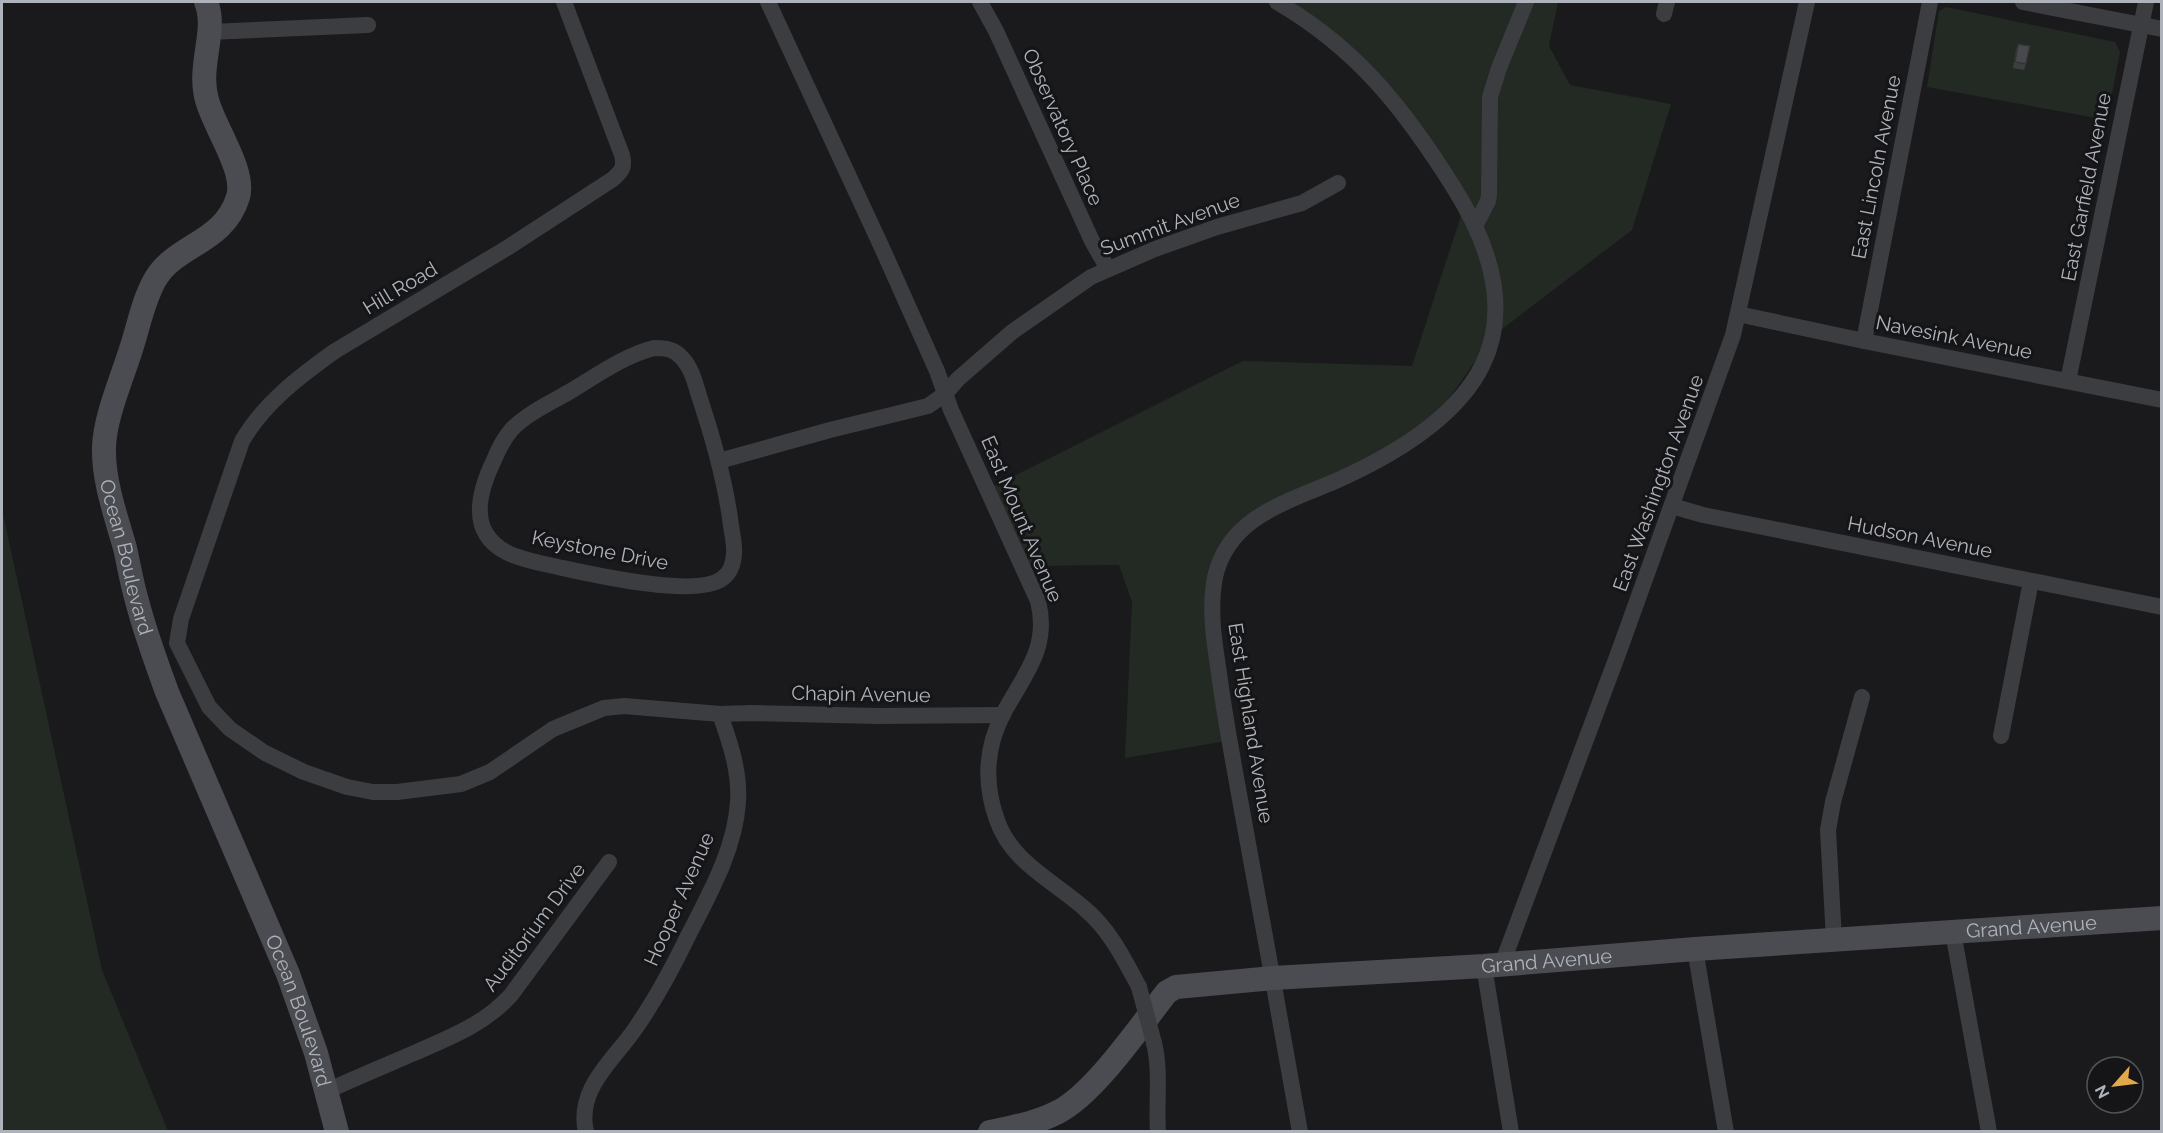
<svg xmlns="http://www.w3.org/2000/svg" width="2163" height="1133" font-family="Raleway,sans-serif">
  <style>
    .green { fill: #222a23 }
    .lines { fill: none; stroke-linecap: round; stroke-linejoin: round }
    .street { stroke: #3c3d41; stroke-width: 16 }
    .secondary { stroke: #4a4c51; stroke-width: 24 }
    .street-bridge { stroke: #3c3d41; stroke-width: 16 }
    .wall { fill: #3d3f41 }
    .building { fill: #47494c; stroke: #323335; stroke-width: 1.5 }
    .labels { text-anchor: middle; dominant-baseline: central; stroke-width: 6; stroke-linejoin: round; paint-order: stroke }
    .street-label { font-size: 20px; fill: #aeb3bb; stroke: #151517 }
  </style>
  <rect width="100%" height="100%" fill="#1a1a1c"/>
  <g class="green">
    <polygon points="1265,2 1558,2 1549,46 1570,85 1671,104 1632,230 1493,336 1431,424 1234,539 1208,612 1227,741 1125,758 1132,602 1119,565 1026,566 990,488 1243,361 1412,366 1467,197 1332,39"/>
    <polygon points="1946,7 2115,42 2120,52 2107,120 1927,87 1939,11"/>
    <polygon points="2,509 102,970 168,1131 2,1131"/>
  </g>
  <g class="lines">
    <g class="street">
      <path d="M564,2L622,155C625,167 622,171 613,179L507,248L335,351C300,376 264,403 242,441L181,619L177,643L209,707L230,729L265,753L304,772L347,787L373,792H397L461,784L490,772L553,729L604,708L624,706L720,714C730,743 740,771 738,802C735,849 710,893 689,934C673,967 656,999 635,1029C613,1061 576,1089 586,1132"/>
      <path d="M768,2L883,250L937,371L951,410L1038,601C1050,648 1024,675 1003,714C985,749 984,784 997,820C1011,862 1054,881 1085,909C1110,930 1124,959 1139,987"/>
      <polyline points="980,2 996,31 1092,241 1108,269"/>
      <path d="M1277,2C1358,49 1405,110 1454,188C1545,333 1478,417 1338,480C1288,502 1229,516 1215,577C1209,609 1214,641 1219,673C1224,713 1232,754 1239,794C1260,907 1280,1019 1300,1132"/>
      <polyline points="2023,2 2162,29"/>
      <polyline points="1664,14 1667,2"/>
      <polyline points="209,32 368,25"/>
      <polyline points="1475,226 1488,201 1489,195 1490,97 1499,68 1526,2"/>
      <polyline points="1738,314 1864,341 2162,400"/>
      <polyline points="1864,341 1930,2"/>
      <path d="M654,348C665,348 675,349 682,358C692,368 696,386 700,399C713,438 724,477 730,518C731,530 735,542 734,554C733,564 731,572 723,578C697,599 590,574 558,567C541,563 521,560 506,552C467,531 479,491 494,460C498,450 505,437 512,429C528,413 550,403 569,392C596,376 623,356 654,348Z"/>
      <polyline points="2068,381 2146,2"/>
      <polyline points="719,461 830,430 928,406 945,394 958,379 1012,332 1091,277 1155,249 1217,227 1302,203 1338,183"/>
      <polyline points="1672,506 1703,515 2162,607"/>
      <polyline points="720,714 752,713 877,716 1003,715"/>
      <polyline points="2001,736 2031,581"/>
      <polyline points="1953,932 1989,1132"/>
      <polyline points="1834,940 1828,830 1833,802 1862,697"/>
      <polyline points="1695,949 1726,1132"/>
      <polyline points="1502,964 1618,654 1733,335 1807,2"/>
      <polyline points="1484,966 1511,1132"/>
      <path d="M1154,1043C1161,1071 1156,1102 1158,1132"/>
      <path d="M327,1091C355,1078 384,1066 412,1054C448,1038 484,1025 511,995L609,862"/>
    </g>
    <g class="secondary">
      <path id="s1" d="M206,2C218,30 197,66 207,100C214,127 246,171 238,197C224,243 177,244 156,278C144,298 139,324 132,346C123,376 105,416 104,447C103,481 116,516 125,548C129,566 132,584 137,601C145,632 156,662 167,692L288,974L316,1053L337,1132"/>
      <path id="s2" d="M990,1132C1013,1127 1037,1123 1058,1112C1095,1093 1140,1026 1167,992L1176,987L1273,978L1484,966L1695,949L2162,918"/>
    </g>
    <polyline class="street-bridge" points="1139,987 1154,1043"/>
  </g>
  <polygon class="wall" points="2018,44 2026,64 2024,70 2013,68 2016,50"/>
  <polygon class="building" points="2018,44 2030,46 2026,64 2015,62"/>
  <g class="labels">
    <g class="street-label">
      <text transform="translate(1063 127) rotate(66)">Observatory Place</text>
      <text transform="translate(1876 167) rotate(-79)">East Lincoln Avenue</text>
      <text transform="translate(2086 187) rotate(-79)">East Garfield Avenue</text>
      <text transform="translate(1170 224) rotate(-20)">Summit Avenue</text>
      <text transform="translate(400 288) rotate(-31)">Hill Road</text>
      <text transform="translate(1954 337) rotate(11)">Navesink Avenue</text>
      <text transform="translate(1658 483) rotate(-70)">East Washington Avenue</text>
      <text transform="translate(1022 519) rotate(67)">East Mount Avenue</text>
      <text transform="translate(1920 537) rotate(11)">Hudson Avenue</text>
      <text transform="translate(600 550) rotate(11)">Keystone Drive</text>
      <text stroke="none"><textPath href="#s1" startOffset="610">Ocean Boulevard</textPath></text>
      <text transform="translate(861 694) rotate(1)">Chapin Avenue</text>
      <text transform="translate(1251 723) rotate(81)">East Highland Avenue</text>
      <text transform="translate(679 899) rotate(-66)">Hooper Avenue</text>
      <text transform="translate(534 927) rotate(-53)">Auditorium Drive</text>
      <text stroke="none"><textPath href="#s2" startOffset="1102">Grand Avenue</textPath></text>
      <text stroke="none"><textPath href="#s2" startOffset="616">Grand Avenue</textPath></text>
      <text stroke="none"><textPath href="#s1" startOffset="1096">Ocean Boulevard</textPath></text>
    </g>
  </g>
  <rect width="2163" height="1133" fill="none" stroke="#aeb3bb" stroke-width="6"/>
  <g transform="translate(2115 1085) rotate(242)"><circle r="28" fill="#151517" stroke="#525459" stroke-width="1.5"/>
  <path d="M0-4.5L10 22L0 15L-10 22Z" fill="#e3a84b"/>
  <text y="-9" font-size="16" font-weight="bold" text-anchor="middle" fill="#aeb3bb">N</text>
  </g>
</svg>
